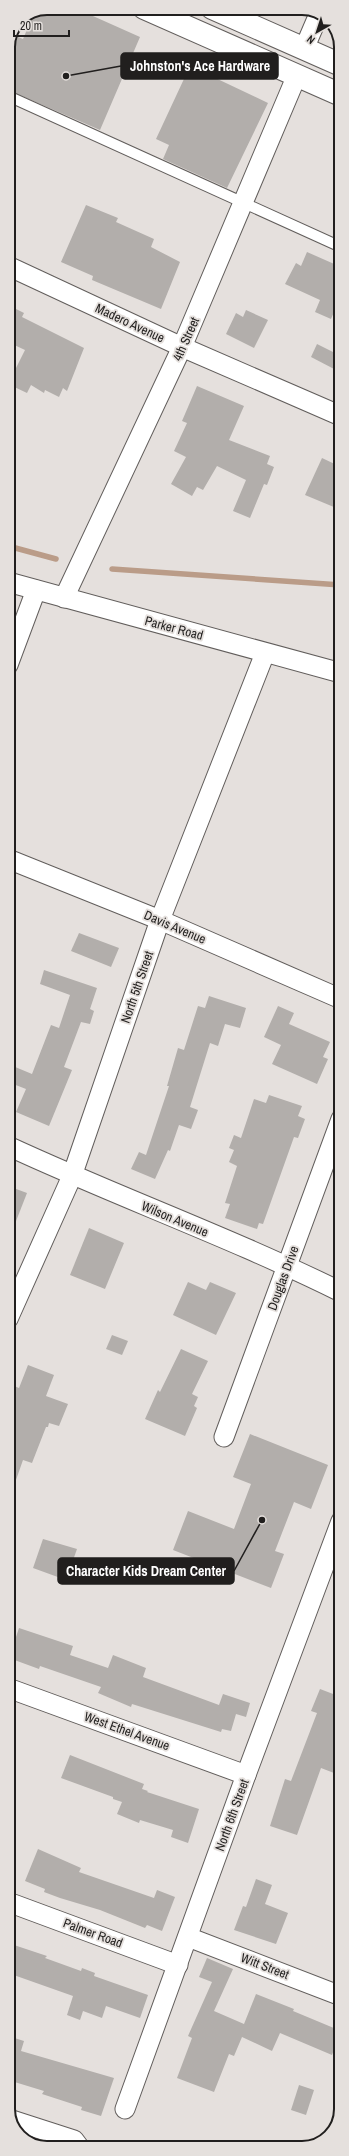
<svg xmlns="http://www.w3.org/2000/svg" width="349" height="2156" font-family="'Archivo Narrow',sans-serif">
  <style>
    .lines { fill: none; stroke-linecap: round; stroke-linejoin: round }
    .stream { stroke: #ba9c88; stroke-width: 5.5 }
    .building { fill: #b2aeab }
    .service-casing { stroke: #625e5c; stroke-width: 12 }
    .minor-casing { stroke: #625e5c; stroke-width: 21 }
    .primary-casing { stroke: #625e5c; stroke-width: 24 }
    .service { stroke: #fff; stroke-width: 10 }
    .minor { stroke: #fff; stroke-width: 19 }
    .primary { stroke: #fff; stroke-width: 22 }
    .labels { text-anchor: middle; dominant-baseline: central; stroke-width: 3.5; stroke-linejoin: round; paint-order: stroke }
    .street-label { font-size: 13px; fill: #211f1e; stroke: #e5e0dd }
    .rim { fill: none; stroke: #211f1e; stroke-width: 2 }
    .leader { fill: none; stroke: #211f1e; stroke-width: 1.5 }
    .callout-dot { fill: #211f1e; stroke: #e5e0dd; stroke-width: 1.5 }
    .callout { fill: #211f1e; stroke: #211f1e; stroke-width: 1.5 }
    .callout-label { font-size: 14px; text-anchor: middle; font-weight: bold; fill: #fff }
  </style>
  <rect width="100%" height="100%" fill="#e5e0dd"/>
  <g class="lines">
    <g class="stream">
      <polyline points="8,546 56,559"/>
      <polyline points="112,569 341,585"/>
    </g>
  </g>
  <g class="building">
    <polygon points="47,8 75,8 140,37 100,130 8,90 8,59 18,37 23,39 34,13"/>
    <polygon points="190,66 268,103 227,188 163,159 169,145 156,139"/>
    <polygon points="86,205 118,218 116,222 154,239 151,247 180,262 161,309 92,280 93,276 61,262"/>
    <polygon points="307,252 341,267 341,296 331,319 315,312 320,300 285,284 296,263 301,266"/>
    <polygon points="8,305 24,313 22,317 84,348 67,391 63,388 59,397 45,390 44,393 31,385 27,393 8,384 25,350 10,343 8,347"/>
    <polygon points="246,310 268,320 254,348 226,334 236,313 243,317"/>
    <polygon points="317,344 341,356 336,370 311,357"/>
    <polygon points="197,386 244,406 229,440 270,456 267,464 274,467 267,485 264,484 250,518 233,511 246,480 217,466 203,490 197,487 192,496 171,484 186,457 174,451 187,423 182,421"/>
    <polygon points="322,458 341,467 341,510 305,495"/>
    <polygon points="79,933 119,948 111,967 71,951"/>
    <polygon points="44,970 97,988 90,1009 94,1011 90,1024 81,1022 64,1067 72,1070 49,1126 16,1112 26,1089 8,1082 8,1064 32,1074 51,1025 59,1028 70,995 40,984"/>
    <polygon points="209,996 246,1008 240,1028 225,1024 218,1046 210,1043 190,1107 198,1110 191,1129 179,1125 170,1151 168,1150 155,1179 131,1169 139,1152 146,1155 169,1086 167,1086 178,1048 184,1050 198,1006 205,1008"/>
    <polygon points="278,1006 294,1013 289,1024 330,1042 323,1057 328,1059 317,1084 272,1064 281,1045 264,1037"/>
    <polygon points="269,1095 302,1106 298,1116 305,1119 298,1138 294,1137 263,1224 259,1223 257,1229 225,1218 230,1204 225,1203 237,1166 229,1162 234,1150 229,1148 234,1135 241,1138 254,1099 266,1103"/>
    <polygon points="8,1186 27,1193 9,1239 8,1239"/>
    <polygon points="89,1228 124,1243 105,1289 70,1275"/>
    <polygon points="188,1282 206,1290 210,1282 236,1293 216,1335 173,1315"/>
    <polygon points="112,1335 128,1341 122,1355 106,1349"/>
    <polygon points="181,1349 208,1361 192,1394 198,1397 194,1406 197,1408 185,1436 145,1419 158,1390 160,1392"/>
    <polygon points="28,1365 54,1375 46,1396 68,1404 59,1426 49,1423 48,1427 46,1427 32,1463 23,1460 10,1497 8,1496 8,1402 14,1386 19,1388"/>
    <polygon points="250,1434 328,1465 311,1509 294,1502 275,1551 284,1554 271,1588 173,1550 188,1511 234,1529 251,1484 233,1477"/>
    <polygon points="43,1539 77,1549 66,1580 33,1568"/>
    <polygon points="19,1628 73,1646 70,1655 108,1668 113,1655 146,1668 143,1677 219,1705 223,1694 250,1703 246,1717 236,1714 231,1731 222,1729 221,1732 132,1704 131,1707 98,1693 101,1687 40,1666 39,1669 9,1658"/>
    <polygon points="320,1689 341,1697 341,1770 336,1768 334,1773 321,1768 297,1835 270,1826 285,1779 291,1781 317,1713 311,1711"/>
    <polygon points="70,1755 144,1784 142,1789 148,1791 147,1792 199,1809 188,1843 171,1837 173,1830 140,1820 139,1823 117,1814 122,1802 113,1799 113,1797 61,1778"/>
    <polygon points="38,1849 81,1868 79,1872 154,1898 157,1890 175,1897 162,1931 147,1925 145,1928 100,1910 60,1898 44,1892 45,1889 25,1881"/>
    <polygon points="256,1879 272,1885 265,1904 288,1913 276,1944 234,1930 243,1906 246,1907"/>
    <polygon points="14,1945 47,1956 45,1958 81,1971 82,1968 95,1973 94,1976 148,1995 140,2018 106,2006 102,2018 83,2011 80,2020 67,2015 73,1996 8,1973 8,1961"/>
    <polygon points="207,1958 233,1969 214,2011 244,2024 256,1994 294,2009 293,2011 341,2031 332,2055 280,2033 272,2051 242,2037 234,2056 229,2054 214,2092 177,2078 192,2038 188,2036 212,1982 199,1977"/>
    <polygon points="8,2036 24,2041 21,2051 114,2078 101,2116 81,2110 82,2107 42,2094 44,2091 8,2080"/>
    <polygon points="299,2085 314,2090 306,2115 291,2110"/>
  </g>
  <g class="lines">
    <g class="service-casing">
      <polyline id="service" points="8,96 341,247"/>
    </g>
    <g class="minor-casing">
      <g id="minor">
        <polyline points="304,49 319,14"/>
        <polyline points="8,266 182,347 341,416"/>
        <polyline points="8,582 341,673"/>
        <polyline points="64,598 182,347 297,75"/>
        <polyline points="8,665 36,590"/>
        <polyline points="8,859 160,920 341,999"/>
        <path d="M8,1146C118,1197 232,1238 341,1292"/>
        <polyline points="8,1319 72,1176 160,920 265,653"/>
        <polyline points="224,1437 341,1119"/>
        <polyline points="8,1688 246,1775"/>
        <polyline points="8,1902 178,1965"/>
        <polyline points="188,1937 341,1996"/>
        <polyline points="125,2109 246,1775 341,1521"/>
        <polyline points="12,2120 74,2140 80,2148"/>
      </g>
    </g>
    <g class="primary-casing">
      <g id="primary">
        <polyline points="144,8 341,95"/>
        <polyline points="212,8 341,65"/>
      </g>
    </g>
    <use href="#service" class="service"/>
    <use href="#minor" class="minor"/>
    <use href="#primary" class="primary"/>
  </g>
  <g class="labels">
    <g class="street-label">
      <text transform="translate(130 323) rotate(25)">Madero Avenue</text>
      <text transform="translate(186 339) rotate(-66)">4th Street</text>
      <text transform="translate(174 628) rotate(15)">Parker Road</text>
      <text transform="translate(175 927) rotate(23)">Davis Avenue</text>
      <text transform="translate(137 987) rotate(-71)">North 5th Street</text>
      <text transform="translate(175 1219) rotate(23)">Wilson Avenue</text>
      <text transform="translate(283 1278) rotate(-70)">Douglas Drive</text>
      <text transform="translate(127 1731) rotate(20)">West Ethel Avenue</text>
      <text transform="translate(232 1815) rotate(-70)">North 6th Street</text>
      <text transform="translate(93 1933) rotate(20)">Palmer Road</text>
      <text transform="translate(265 1966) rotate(21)">Witt Street</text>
    </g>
  </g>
  <path d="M0 0H349V2156H0ZM47 15H302A32 32 0 0 1 334 47V2109A32 32 0 0 1 302 2141H47A32 32 0 0 1 15 2109V47A32 32 0 0 1 47 15Z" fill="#e5e0dd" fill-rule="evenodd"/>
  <path class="rim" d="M47 15H302A32 32 0 0 1 334 47V2109A32 32 0 0 1 302 2141H47A32 32 0 0 1 15 2109V47A32 32 0 0 1 47 15Z"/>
  <path class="leader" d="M66 76L121 66M262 1520L234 1571"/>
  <g class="callout-dot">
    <circle cx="66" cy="76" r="4"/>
    <circle cx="262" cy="1520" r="4"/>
  </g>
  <g class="callout">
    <rect x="121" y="53" width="157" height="26" rx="4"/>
    <rect x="58" y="1558" width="176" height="26" rx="4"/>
  </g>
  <g class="callout-label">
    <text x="200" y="71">Johnston's Ace Hardware</text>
    <text x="146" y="1576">Character Kids Dream Center</text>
  </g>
  <g transform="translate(317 32) rotate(219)" stroke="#e5e0dd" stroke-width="3" paint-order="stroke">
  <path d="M0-3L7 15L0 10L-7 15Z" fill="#211f1e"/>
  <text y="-6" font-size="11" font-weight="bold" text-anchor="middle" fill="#211f1e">N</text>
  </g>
  <path d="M14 30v6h55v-6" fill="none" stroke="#211f1e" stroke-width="2"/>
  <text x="20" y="30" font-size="12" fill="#211f1e" stroke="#e5e0dd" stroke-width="3" paint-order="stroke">20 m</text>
</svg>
